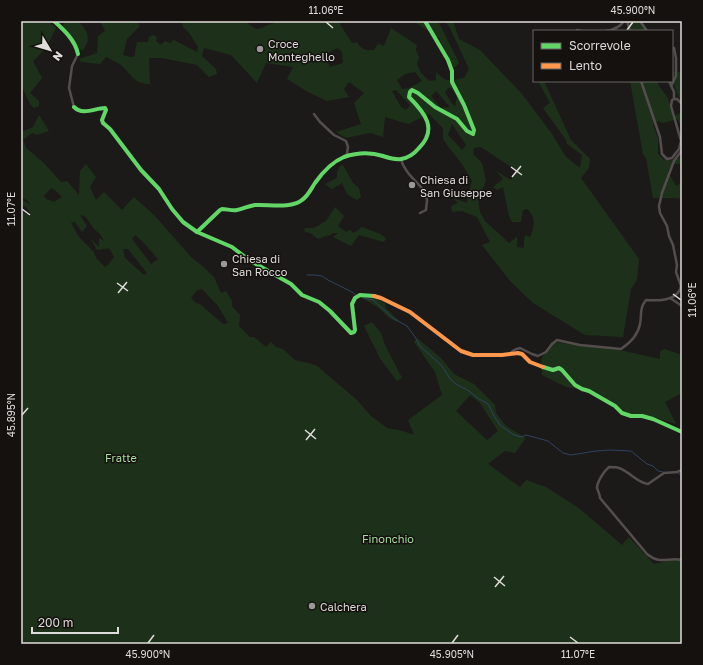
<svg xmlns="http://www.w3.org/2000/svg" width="703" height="665" font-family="'Golos Text',sans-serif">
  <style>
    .green { fill: #1d311a; fill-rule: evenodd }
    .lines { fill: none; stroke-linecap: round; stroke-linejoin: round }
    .stream { stroke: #304263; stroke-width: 1 }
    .street { stroke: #534d4e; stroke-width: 2.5 }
    .fast { stroke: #63d668; stroke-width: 4 }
    .slow { stroke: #ff974d; stroke-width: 4 }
    .ticks { fill: none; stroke: #dfdddb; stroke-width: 1.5 }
    .poi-dot { fill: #9b9997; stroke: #14110e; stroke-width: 1.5 }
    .labels { text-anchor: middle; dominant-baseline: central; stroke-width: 3; stroke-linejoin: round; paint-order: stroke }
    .poi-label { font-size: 11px; fill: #dfdddb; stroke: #14110e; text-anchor: start }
    .park-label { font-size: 11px; fill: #a9dda1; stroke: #14110e }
    .neatline { fill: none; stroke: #dfdddb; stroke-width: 1.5 }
    .ticks-label { font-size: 10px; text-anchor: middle; fill: #dfdddb }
  </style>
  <rect width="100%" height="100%" fill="#1c1a18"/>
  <g class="green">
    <polygon points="21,21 48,21 56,28 46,48 33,61 42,78 30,93 39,101 39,106 34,108 30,104 21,85"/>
    <path d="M67,21H78C87,30 92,39 83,50L79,49L62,26Z"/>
    <path d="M100,21H136L140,26L127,39L123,55L131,57L135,56V51L137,42H148L149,37L153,35L157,37L156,41L161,45L165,41L170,43L174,40L197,52L198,47L190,34L183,27L182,21H244L256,29L262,28L267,25L275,23V21H338L352,43L357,42C362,50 365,51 374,50L378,44L384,46L391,28L417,45L416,50L419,57L417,64L421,73L429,81L436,80V72C448,84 449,80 464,78L469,69L450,28L445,21H453L459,39L480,50L522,94L552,134L566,157L580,168L582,155L567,144L566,140L543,108L550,103L538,81H544L571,140L590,159L589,168L581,178L639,259L637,280L631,289L623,337L585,335L533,303L510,281L482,245L490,242L477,217L462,211L452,212L451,206L458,203L453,198L467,203L468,195L472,181L462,164L447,145L443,139V128L429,114L408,124L385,117L383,137L370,133L346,138L336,132L361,124L354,103L364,93L349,82L344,89L349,97L327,101L308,92L287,79L293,67L266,63L257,83L231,55L204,48L202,56L216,69L217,74L209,77L197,65L162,58H149L150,84C133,84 132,74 121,65C116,62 111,59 106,57L100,64L81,62L79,59L97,53L98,36L105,31ZM338,48L342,52L343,63L330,67L325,56L331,51ZM415,72L422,81L409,88L402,89L397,80L405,74ZM448,88H451L457,96L455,107L451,102L445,92ZM396,90L410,105L406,110L401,107L392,91ZM436,91L449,106V107L441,108L431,96ZM452,124L466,145L462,150L448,135ZM481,147L517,171L511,180L496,171L503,179L493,187L497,190L503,187L509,216L512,222H521L523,210L527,209C536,217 535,226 530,237L525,235L524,240V248L517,247V237L509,243L485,221L480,212L478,199L486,181L482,163L473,154L474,148Z"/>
    <polygon points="413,21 438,21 459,63 454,68 439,38"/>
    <polygon points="628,21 641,21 649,31 631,31"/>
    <polygon points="682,63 682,104 672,81 672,71 673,72 681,72 681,64"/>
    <path d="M630,81H657L659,86L668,98L673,117L682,112V127L677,119L663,123L658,121L653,125L658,138V154L663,159C669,161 678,161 682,155V169L680,164H672L668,172L676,186L682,182V199L675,198H653L646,158L643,154Z"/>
    <path d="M39,115L49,131L37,135L32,133L23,140L26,148L44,163L61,182L67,181L79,195L80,171L86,164L96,177L90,187L96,200L104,192L122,210L134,197L155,216L192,258L200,264L214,277L221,293L226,291L232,301V306L240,315L239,326L250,337H254L266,347L271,342L276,347L283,349L295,360L316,365L357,400L371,416L387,428L403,431L414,435L408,420L442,395L435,372L414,342L417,338L441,358L454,374L474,384L495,405L496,413L506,426L526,438L515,453L505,451L488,464L520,487L526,480L546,487L580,509L622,545L629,537L654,564L682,558V644H21V211L30,216L31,215L26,207L21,205V199L31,205L27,200L21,198V132L33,127ZM51,188L55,190L62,197L54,202L46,199L44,196ZM80,215L86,217L94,229L100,234L104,241L99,238V247L91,239L97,250L109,248L114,257L108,265L105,267L96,258L94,252L79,237L71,223L75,222L82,232L87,226ZM135,235L144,243L158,259L151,264L132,239ZM123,249H128L147,273L144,275L125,258ZM202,289L218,306L228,323L223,324L200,304L196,303L191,298L196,291ZM470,395L480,403L498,431L487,440L456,411Z"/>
    <polygon points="343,165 353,183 359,188 361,197 357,200 347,194 342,183 332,189 325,184 337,178 337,172 340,166"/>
    <polygon points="335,207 344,216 338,226 346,232 350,230 354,233 362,227 380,234 386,238 384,242 359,235 351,246 333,237 338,233 334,233 318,239 312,234 304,231 305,228 314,228 326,221"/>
    <polygon points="363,296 372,297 385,303 386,308 398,320 397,322 389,318 379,308 362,298"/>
    <polygon points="372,322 381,333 385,345 402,378 397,381 381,360 364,326"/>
    <path d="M554,342L624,351L660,359V352L664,349L682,355V393L665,402L676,424L650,416L627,413L617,405L595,392L566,387L542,375C540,357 541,355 554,342Z"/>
  </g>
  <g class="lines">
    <g class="stream">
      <polyline points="307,275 315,275 322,276 328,280 352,292 356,295"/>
      <polyline points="363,298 373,300 393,318 407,326 415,337 420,346 442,366 451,380 456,384 469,391 479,399 485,402 488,404 494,416 500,425 514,435 521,437 526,435 548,441 563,453 571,455 596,451 610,450 631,451 647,464 653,466 658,471 663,472"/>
      <polyline points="678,473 682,476"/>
    </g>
    <g class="street">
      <polyline points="627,21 630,31"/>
      <polyline points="640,21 647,31"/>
      <polyline points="577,30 582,31"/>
      <path d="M606,31C613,30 620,27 624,21"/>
      <polyline points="641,81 660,137 662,154 667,159 672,158 675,154 679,149 681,141 671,106 672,100 674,99 677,99 682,104"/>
      <polyline points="669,81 674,92 674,99"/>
      <polyline points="671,86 676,76 676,58 674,48"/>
      <polyline points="74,107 69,88 72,66 78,54"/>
      <polyline points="314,114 320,122 334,135 346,141 348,147 347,153 347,156"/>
      <path d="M401,159C402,162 403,166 405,168C410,179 426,187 427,200C427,203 426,207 426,210L420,213"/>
      <polyline points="670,298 682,306"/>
      <path d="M510,354C512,350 516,349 520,348L532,354L538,356L546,352L552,344L557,340L580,345L621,349C630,343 638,335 640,324C642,314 639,309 646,300C658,301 678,301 681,286L676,272L677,265L673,245L669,236L667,226L660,213L659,206L662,193L674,161L682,150"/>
      <path d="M682,470L677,472L664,473L648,484C637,483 629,471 619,468C616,467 612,467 609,467C604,471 597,482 597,488C598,491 600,495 600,498L647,554C660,565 668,557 682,560"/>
    </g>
    <g class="fast">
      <path d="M54,21C64,30 75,40 78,54"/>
      <path d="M74,107C83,116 95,108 105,108L106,110L102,120L103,123L110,129L141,170L159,189L172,209L183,222L197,232L232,247L249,260L291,284L302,295L319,302L330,311L351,333L354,332L355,330L352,304L355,298L360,295L374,296"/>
      <path d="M197,232L220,210L222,209C227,209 232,211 237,210C243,209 248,206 255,205C268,204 291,209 302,200C308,196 311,189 315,183C322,173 332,162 344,157C356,153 370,152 383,156C389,158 394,160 401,159C408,158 414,154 419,148C438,129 425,113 409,97L410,92L412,90L418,93L435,107L457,119L467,131L473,134L474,130L464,105L452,82V71L448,60L425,21"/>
      <polyline points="543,367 553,370 559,368 562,370 575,385 582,389 589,391 615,406 622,413 631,416 642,416 653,419 682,432"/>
    </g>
    <polyline class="slow" points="374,296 381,298 410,312 461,351 473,355 502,355 518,353 522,354 530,362 543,367"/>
  </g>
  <path class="ticks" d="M326,22L333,28M627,30L633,22M511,167L522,175M512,177L521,166M22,209L30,215M117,283L128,291M118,293L127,282M673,294L681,300M22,415L28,408M305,430L316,439M306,440L315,429M494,577L505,586M495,587L504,576M570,637L578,643M148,643L154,635M452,643L458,635"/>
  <g class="poi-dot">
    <circle cx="260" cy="49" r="4"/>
    <circle cx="412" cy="185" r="4"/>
    <circle cx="224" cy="264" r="4"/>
    <circle cx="312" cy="606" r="4"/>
  </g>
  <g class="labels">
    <g class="poi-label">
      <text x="268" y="43">Croce<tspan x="268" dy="13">Monteghello</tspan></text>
      <text x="420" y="179">Chiesa di<tspan x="420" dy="13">San Giuseppe</tspan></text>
      <text x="232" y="258">Chiesa di<tspan x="232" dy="13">San Rocco</tspan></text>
      <text x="320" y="606">Calchera</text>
    </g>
    <g class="park-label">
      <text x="121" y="457">Fratte</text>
      <text x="388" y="538">Finonchio</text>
    </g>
  </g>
  <rect width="703" height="665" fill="none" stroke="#14110e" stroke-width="44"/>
  <rect x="533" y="30" width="140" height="52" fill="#14110e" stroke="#656360"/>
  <rect x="541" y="43" width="20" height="6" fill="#63d668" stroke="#656360"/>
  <text x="569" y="50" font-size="12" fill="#dfdddb">Scorrevole</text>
  <rect x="541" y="63" width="20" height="6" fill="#ff974d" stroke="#656360"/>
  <text x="569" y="70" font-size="12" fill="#dfdddb">Lento</text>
  <g transform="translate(50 50) rotate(128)" stroke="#14110e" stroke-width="3" paint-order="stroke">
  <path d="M0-3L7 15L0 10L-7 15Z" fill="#dfdddb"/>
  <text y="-6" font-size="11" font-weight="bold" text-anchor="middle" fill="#dfdddb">N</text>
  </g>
  <path d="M32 627v6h86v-6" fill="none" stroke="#dfdddb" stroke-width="2"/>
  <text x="38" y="627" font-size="12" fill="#dfdddb" stroke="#14110e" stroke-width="3" paint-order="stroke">200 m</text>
  <rect x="22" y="22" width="659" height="621" class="neatline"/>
  <g class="ticks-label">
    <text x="326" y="14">11.06°E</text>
    <text x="633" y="14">45.900°N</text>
    <text transform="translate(11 209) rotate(-90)" y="4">11.07°E</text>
    <text transform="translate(692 300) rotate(-90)" y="4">11.06°E</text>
    <text transform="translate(11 415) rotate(-90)" y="4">45.895°N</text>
    <text x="148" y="658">45.900°N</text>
    <text x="452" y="658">45.905°N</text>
    <text x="578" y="658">11.07°E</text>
  </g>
</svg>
